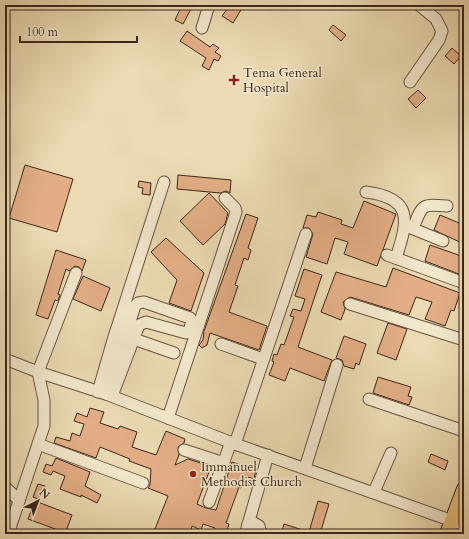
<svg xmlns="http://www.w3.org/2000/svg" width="469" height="539" font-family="Cardo,serif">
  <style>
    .building { fill: #e3ae85; stroke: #3c271a }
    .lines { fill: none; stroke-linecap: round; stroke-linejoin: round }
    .minor-casing { stroke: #685440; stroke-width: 13 }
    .major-casing { stroke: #3c271a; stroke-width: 16 }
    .minor { stroke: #f2e7cd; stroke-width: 11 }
    .major { stroke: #e6bd79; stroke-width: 14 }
    .poi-dot { fill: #8f2418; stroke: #f2e7cd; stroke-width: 1.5 }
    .labels { text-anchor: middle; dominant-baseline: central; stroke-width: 3; stroke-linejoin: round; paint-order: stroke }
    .poi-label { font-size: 13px; fill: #3c271a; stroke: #f2e7cd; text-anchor: start }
  </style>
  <rect width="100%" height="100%" fill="#ebdab2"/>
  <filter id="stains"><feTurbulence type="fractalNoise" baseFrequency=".005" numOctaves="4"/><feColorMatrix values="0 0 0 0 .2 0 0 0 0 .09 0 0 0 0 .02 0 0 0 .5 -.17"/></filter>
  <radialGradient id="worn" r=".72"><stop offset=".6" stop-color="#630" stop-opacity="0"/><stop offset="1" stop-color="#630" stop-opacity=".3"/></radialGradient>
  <g class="building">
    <polygon points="182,5 193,5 183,24 175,20"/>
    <polygon points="230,5 244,5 233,23 222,16"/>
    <polygon points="333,25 346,35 341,41 329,30"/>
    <polygon points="187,31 210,47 213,44 219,48 215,52 221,56 218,61 214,59 209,70 202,66 206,58 180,41"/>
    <polygon points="452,48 461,56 454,64 445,56"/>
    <polygon points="418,90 426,98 416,108 408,99"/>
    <polygon points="25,165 73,179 57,232 9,218"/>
    <polygon points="178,175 231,180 230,193 226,191 220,193 177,189"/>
    <polygon points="139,181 151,183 150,195 142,194 143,188 138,187"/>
    <polygon points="209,193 228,213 225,224 203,245 180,221"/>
    <polygon points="364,201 396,214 377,266 344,254 348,242 335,238 327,264 306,257 313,234 309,228 303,228 307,215 316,217 318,212 342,220 341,224 353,228"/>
    <polygon points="246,214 258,218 248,248 251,250 248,260 244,258 235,285 238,286 229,312 267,326 259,350 210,333 207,345 202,348 199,345 203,340 204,331"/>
    <polygon points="440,215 464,225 464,244 434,230"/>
    <polygon points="166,238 204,273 191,311 169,303 177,280 151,252"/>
    <polygon points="430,245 464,257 464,276 425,261"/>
    <polygon points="56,250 86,260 82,271 79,267 75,266 69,271 66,269 58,294 60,295 58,301 55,300 48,319 36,315"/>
    <polygon points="393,268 460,293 454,311 451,310 445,326 425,319 432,302 416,297 409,315 350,297 343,302 345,309 341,320 321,312 336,272 386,287"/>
    <polygon points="304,269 322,275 298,347 332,360 324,381 290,368 285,381 269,375 274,362 272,361 274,354 277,355 281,344 284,345 294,317 290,316 293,309 301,311 305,299 295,296"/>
    <polygon points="83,276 110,288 101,311 73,299"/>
    <polygon points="388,323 407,329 396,360 377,353"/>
    <polygon points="344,336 366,344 359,365 356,363 354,369 344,366 342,360 336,358"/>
    <polygon points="378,377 411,387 408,396 412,397 409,405 373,393"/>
    <polygon points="90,408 104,412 100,423 118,429 120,426 137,432 132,447 156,455 166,431 185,439 184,443 178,447 179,455 175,465 188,459 207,465 209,472 197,504 206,508 216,510 232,462 256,470 254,479 245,476 241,488 239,487 226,523 229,524 226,534 213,534 215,528 203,524 201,530 192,526 190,534 153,534 168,496 148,488 150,485 151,469 129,461 130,459 100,447 96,458 54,443 56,437 70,441 72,433 80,436 84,424 74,421 77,413 87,417"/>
    <polygon points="431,454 448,461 445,470 428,462"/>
    <polygon points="56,458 90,472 85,486 101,495 97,503 81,495 81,497 60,489 65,476 53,471 51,475 43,472 46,464 52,466"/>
    <polygon points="38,484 45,486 40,500 33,497"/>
    <polygon points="35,501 72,515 65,534 56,534 58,530 28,519"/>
    <polygon points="318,501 329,504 320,534 281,534 284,524 309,532"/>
  </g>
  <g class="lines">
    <g class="minor-casing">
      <g id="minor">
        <polyline points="202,28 209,5"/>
        <polyline points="410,82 439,40 442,31 436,19 419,5"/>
        <path d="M366,192C414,198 408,221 396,258"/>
        <polyline points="406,226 443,241"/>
        <path d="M413,228C423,204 421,204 447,206"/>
        <polyline points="387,255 464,283"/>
        <polyline points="350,304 464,340"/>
        <polyline points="128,337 174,353"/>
        <polyline points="221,344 263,359"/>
        <polyline points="5,359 38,372 106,394 235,444 464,525"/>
        <polyline points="98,392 113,340 164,182"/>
        <polyline points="106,394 135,306 138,303 144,302 190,318 192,321 189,331 186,333 146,322 139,325 112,396"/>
        <polyline points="369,399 464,431"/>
        <polyline points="168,418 236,212 235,208 225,198"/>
        <polyline points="38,444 143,483"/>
        <polyline points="235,444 306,234"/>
        <polyline points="184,450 224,463"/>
        <polyline points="305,468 337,365"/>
        <polyline points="5,487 19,500"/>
        <polyline points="374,492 391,453"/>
        <polyline points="209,502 231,442"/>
        <polyline points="248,524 252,522 259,526 260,530 258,534"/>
        <polyline points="8,534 44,426 44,400 38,372 76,273"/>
        <polyline points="249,534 247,528 268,455"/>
      </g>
    </g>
    <g class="major-casing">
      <polyline id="major" points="447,534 464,489"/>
    </g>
    <use href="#minor" class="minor"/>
    <use href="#major" class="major"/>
  </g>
  <g class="poi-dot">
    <path d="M232 74h4v4h4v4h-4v4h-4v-4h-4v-4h4z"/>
    <circle cx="193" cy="474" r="4"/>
  </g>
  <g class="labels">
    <g class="poi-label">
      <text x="243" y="73">Tema General<tspan x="243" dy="15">Hospital</tspan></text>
      <text x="201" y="467">Immanuel<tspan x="201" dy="15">Methodist Church</tspan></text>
    </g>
  </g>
  <rect width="469" height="539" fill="none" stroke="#ebdab2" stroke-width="20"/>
  <rect x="6" y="6" width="457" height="527" fill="none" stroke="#3c271a" stroke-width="2"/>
  <rect x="10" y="10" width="449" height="519" fill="none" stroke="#3c271a"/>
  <g transform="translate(38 501) rotate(42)" stroke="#f2e7cd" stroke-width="3" paint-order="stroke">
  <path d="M0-3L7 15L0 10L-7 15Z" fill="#3c271a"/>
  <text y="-6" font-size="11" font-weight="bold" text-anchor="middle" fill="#3c271a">N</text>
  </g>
  <path d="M20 36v6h117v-6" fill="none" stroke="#3c271a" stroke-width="2"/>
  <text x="26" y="36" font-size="12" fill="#3c271a" stroke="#f2e7cd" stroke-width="3" paint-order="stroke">100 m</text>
  <rect width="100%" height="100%" filter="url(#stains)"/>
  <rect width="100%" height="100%" fill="url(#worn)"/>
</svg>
